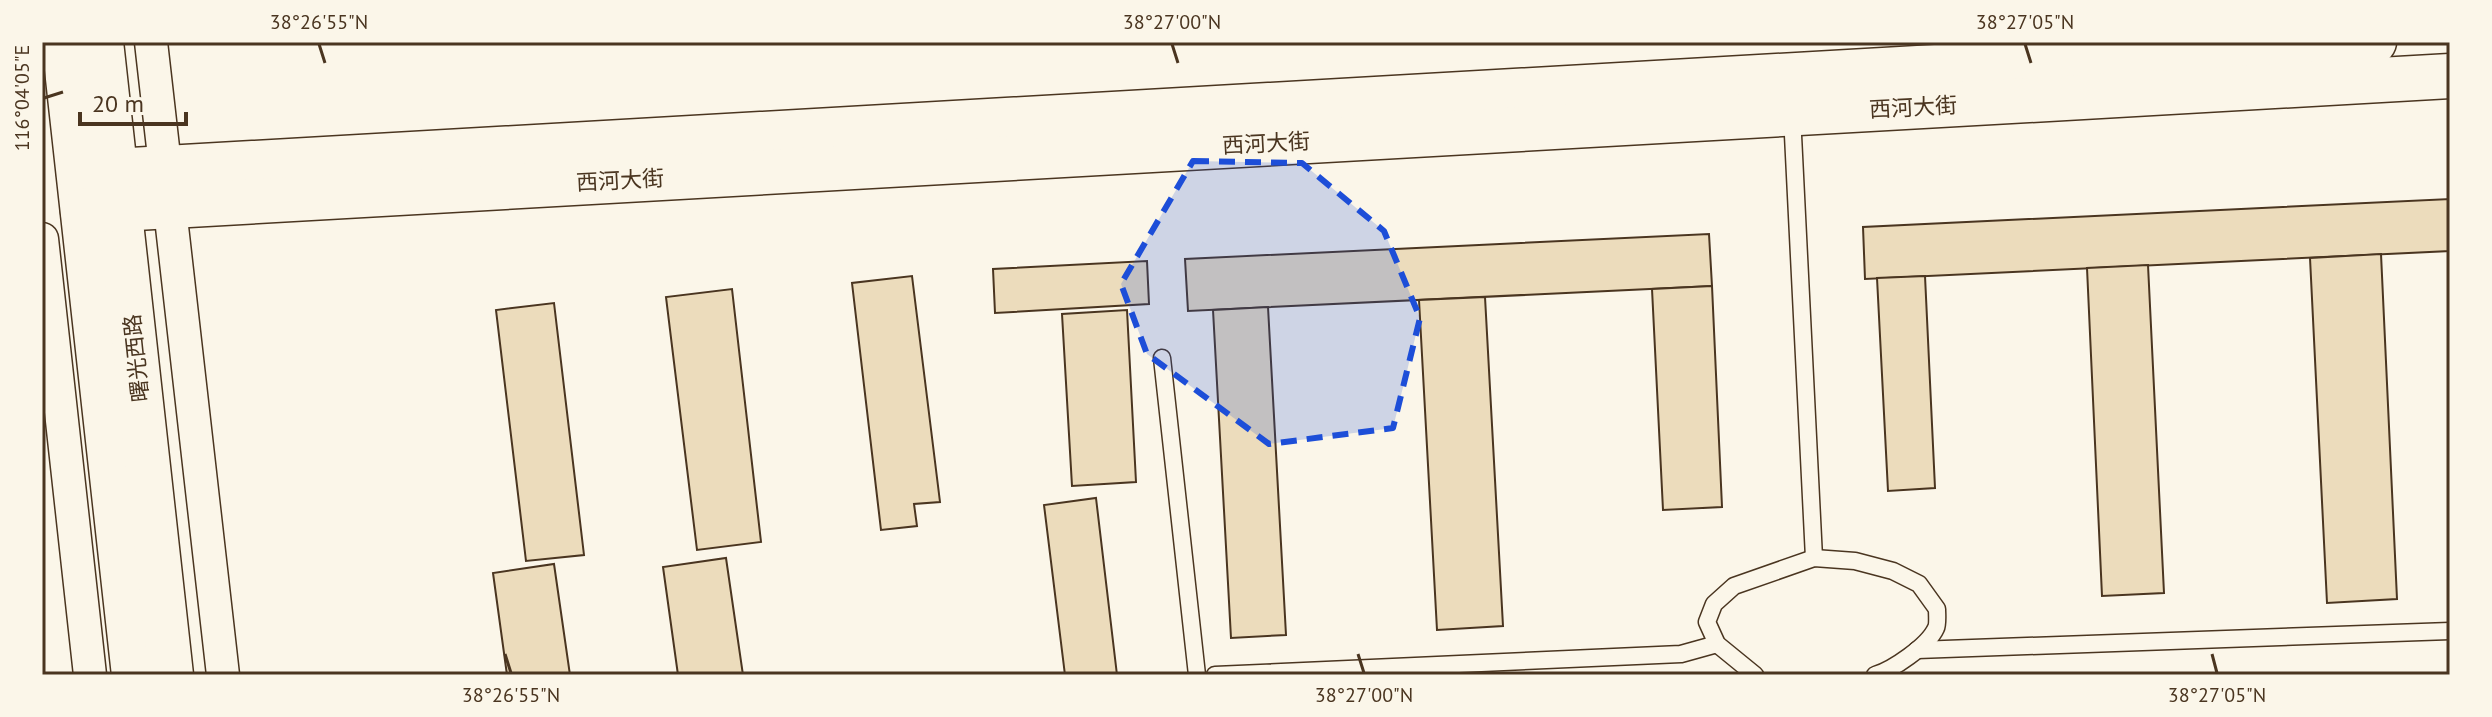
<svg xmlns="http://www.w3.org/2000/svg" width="2492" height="717" font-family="'PT Sans','Noto Sans SC',sans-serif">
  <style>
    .building { fill: #ecdcbc; stroke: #4a3520; stroke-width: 2 }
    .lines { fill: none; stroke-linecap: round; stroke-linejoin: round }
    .lane-casing { stroke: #4a3520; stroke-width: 19 }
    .street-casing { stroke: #4a3520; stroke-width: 35 }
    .secondary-casing { stroke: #4a3520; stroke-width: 47 }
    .lane { stroke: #fbf6e9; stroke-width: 16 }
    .street { stroke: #fbf6e9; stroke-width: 32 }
    .secondary { stroke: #fbf6e9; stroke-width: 44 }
    .marked { fill: #1d4ed8; fill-opacity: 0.2; stroke: #1d4ed8; stroke-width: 6; stroke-dasharray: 16 10; stroke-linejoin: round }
    .ticks { fill: none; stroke: #4a3520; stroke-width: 3 }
    .labels { text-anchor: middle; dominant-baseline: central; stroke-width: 6; stroke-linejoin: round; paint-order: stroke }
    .street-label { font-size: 22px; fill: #4a3520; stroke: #fbf6e9 }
    .neatline { fill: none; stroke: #4a3520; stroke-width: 3 }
    .ticks-label { font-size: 20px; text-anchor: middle; fill: #4a3520 }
  </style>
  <rect width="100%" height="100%" fill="#fbf6e9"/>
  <g class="building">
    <polygon points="2450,199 2450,251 1865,279 1863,227"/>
    <polygon points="1709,234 1712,286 1188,311 1185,259"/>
    <polygon points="2381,254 2397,599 2327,603 2310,258"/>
    <polygon points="1147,261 1149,304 995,313 993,269"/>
    <polygon points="2148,265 2164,593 2102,596 2087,268"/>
    <polygon points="912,276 940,502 914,504 917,526 881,530 852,283"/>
    <polygon points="1925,276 1935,488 1888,491 1877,278"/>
    <polygon points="1712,286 1722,507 1663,510 1652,289"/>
    <polygon points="732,289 761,542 697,550 666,297"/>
    <polygon points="1485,297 1503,626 1437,630 1419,300"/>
    <polygon points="554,303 584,555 526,561 496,310"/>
    <polygon points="1268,307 1286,635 1231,638 1213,310"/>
    <polygon points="1127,310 1136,482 1072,486 1062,314"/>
    <polygon points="1096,498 1117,675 1065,675 1044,505"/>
    <polygon points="726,558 743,675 678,675 663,567"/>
    <polygon points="554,564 570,675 507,675 493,573"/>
  </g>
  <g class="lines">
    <g class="lane-casing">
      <g id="lane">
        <polyline points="1792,115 1814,558"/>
        <polyline points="1162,358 1197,675"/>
        <polyline points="1917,650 2450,631"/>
        <polyline points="1215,675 1681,654 1717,644"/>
        <path d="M1755,675L1717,644L1707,622L1714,604L1734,586L1814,558L1855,561L1893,571L1919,584L1937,609C1937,614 1938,624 1936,628C1928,646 1892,670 1875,675"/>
      </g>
    </g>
    <g class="street-casing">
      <g id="street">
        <polyline points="151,42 223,675"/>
        <polyline points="42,239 90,675"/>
      </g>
    </g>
    <g class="secondary-casing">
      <g id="secondary">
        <polyline points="64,42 134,675"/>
        <polyline points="101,42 171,675"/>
        <polyline points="79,173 2374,42"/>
        <polyline points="83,211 2450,76"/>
      </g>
    </g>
    <use href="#lane" class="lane"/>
    <use href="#street" class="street"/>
    <use href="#secondary" class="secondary"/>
  </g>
  <path class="marked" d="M1193,161L1302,163L1384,231L1420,318L1393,428L1269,444L1147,354L1121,284Z"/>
  <path class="ticks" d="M319,44L325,63M1172,44L1178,63M2025,44L2031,63M44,98L63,92M505,654L511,673M1358,654L1364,673M2212,654L2217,673"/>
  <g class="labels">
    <g class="street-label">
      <text transform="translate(1913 107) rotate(-3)">西河大街</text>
      <text transform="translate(1266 143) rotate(-3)">西河大街</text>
      <text transform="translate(620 180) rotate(-3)">西河大街</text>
      <text transform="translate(136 358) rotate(-96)">曙光西路</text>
    </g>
  </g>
  <rect width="2492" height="717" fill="none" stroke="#fbf6e9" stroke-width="88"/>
  <path d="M80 112v12h106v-12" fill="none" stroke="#4a3520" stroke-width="4"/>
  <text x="92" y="112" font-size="24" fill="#4a3520" stroke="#fbf6e9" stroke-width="6" paint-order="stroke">20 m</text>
  <rect x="44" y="44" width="2404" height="629" class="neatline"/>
  <g class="ticks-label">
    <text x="319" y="29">38°26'55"N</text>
    <text x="1172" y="29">38°27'00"N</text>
    <text x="2025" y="29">38°27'05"N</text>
    <text transform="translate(22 98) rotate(-90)" y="7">116°04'05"E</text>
    <text x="511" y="702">38°26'55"N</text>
    <text x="1364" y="702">38°27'00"N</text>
    <text x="2217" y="702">38°27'05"N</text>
  </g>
</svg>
